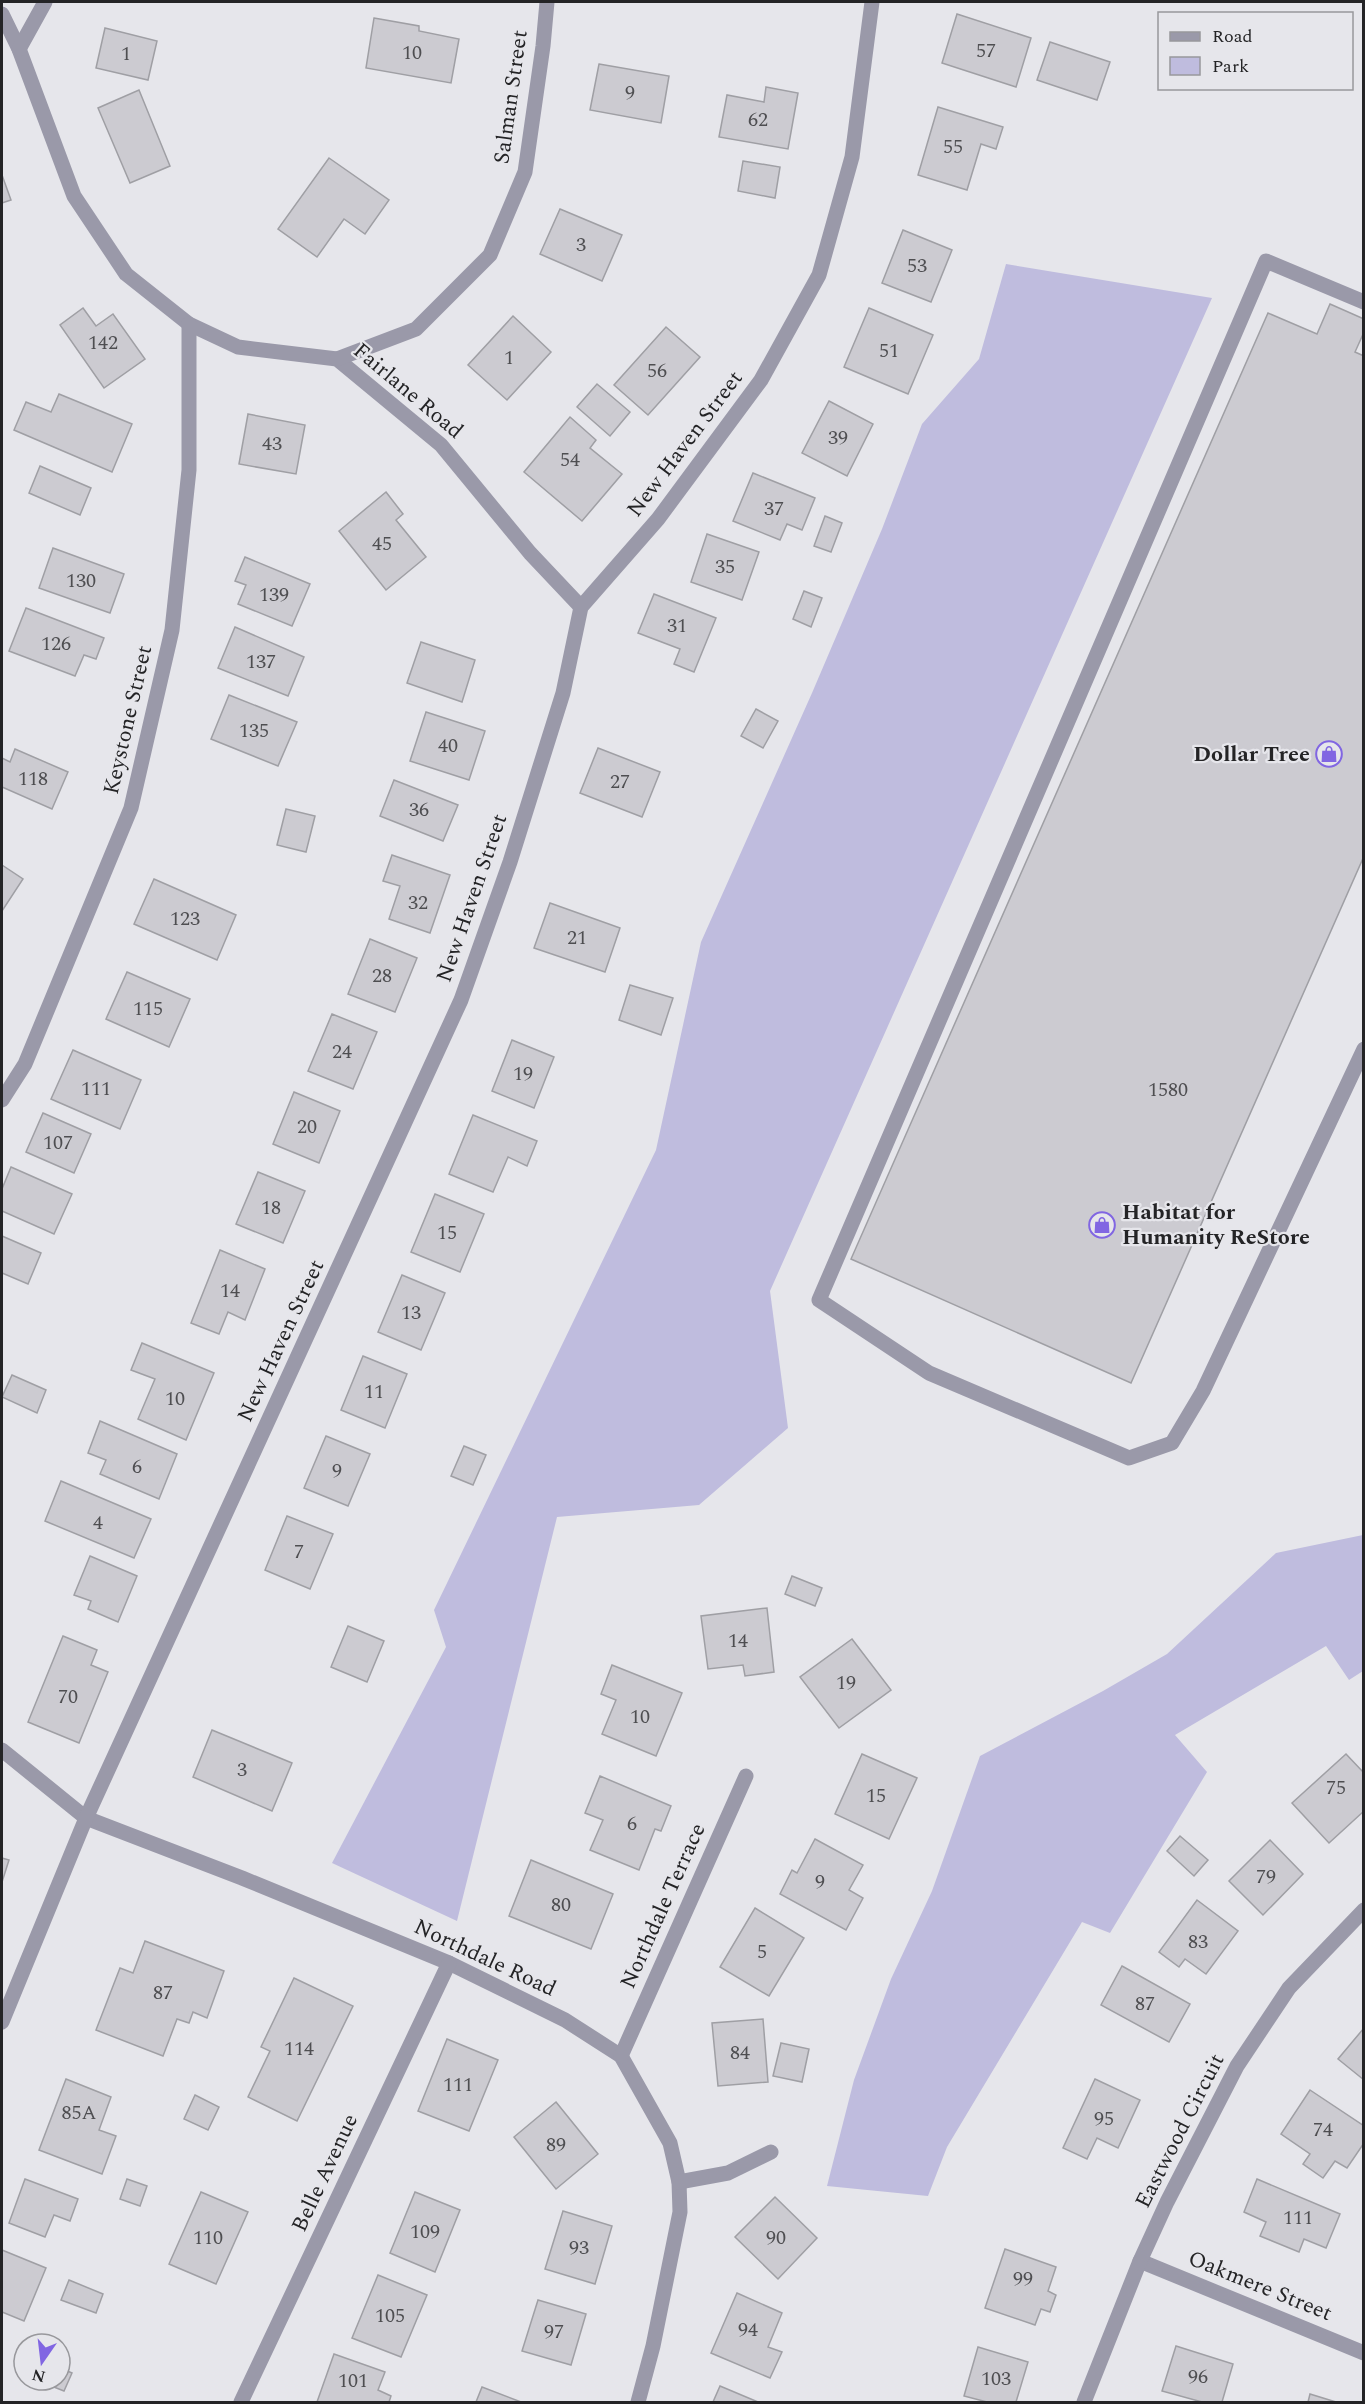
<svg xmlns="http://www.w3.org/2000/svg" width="1365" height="2404" font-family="Spectral,serif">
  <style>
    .green { fill: #bfbcde }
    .building { fill: #cccbd1; stroke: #9f9fa4; stroke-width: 1.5 }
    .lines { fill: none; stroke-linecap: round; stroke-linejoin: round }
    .lane { stroke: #9a99a9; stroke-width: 15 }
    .street { stroke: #9a99a9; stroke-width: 15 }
    .labels { text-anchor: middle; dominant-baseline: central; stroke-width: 4.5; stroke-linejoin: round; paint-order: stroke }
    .number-label { font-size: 20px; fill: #4e4e51 }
    .street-label { font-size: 22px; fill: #242426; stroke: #e6e6eb }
    .poi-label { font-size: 22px; font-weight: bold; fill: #242426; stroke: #e6e6eb; text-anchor: end }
  </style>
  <rect width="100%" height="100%" fill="#e6e6eb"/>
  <g class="green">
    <polygon points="1006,264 1212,298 770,1291 788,1428 699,1505 557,1517 457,1921 332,1863 446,1647 434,1610 656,1150 701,942 812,693 882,529 922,424 979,359"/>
    <polygon points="1363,1535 1363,1671 1349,1680 1326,1646 1175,1735 1207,1772 1110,1933 1082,1922 947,2147 928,2196 827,2186 854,2080 891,1979 932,1891 980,1756 1103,1691 1167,1654 1276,1553"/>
  </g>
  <g class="building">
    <polygon points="957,14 1031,38 1016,87 942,63"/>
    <polygon points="374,18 419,26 419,31 459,39 451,83 366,68"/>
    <polygon points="105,28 157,41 148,80 96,68"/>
    <polygon points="1050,42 1110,62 1097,100 1037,80"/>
    <polygon points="599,64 669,76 661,123 590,110"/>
    <polygon points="766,87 798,93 788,149 719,137 727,95 764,102"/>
    <polygon points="139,90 170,166 130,183 98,108"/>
    <polygon points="938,107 1003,127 996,149 981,144 967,190 918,175"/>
    <polygon points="329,158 389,200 365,234 344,219 317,257 278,229"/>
    <polygon points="743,161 780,167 775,198 738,191"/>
    <polygon points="2,175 11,200 2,203"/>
    <polygon points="560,209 622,235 602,281 540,254"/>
    <polygon points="903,230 952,250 931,302 882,283"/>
    <polygon points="1330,304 1364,319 1364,332 1355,352 1364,356 1364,856 1131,1383 851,1259 1268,313 1317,334"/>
    <polygon points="83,308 96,326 113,314 145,359 104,388 60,325"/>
    <polygon points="869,308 933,335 908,394 844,367"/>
    <polygon points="513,316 551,352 507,400 468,365"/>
    <polygon points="666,327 700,357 648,415 614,385"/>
    <polygon points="597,384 630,412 610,436 577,407"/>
    <polygon points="59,394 132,424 112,472 14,430 26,402 51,412"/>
    <polygon points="829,401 873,424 847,476 802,453"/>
    <polygon points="248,414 305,425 296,474 239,464"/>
    <polygon points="570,417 596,440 590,448 622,474 582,521 524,472"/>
    <polygon points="40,466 91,488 80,515 29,493"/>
    <polygon points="753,473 815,498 802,530 787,524 780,540 733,521"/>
    <polygon points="386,492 403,514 396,520 426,557 386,590 339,531"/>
    <polygon points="825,516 842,523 831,552 814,546"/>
    <polygon points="707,534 759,552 742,600 691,582"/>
    <polygon points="53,548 124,574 110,613 39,588"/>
    <polygon points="245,557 310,584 292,626 238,604 246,585 235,581"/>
    <polygon points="804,591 822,598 811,627 793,619"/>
    <polygon points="654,594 716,618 694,672 674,664 680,649 638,633"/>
    <polygon points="26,608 104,638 96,659 84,655 75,676 9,651"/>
    <polygon points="235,627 304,657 288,696 218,668"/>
    <polygon points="421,642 475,660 462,702 407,683"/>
    <polygon points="229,695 297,722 278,766 211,739"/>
    <polygon points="756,709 778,721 763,748 741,736"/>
    <polygon points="426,712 485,731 469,780 410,761"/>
    <polygon points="598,748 660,772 642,817 580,793"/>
    <polygon points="15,749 68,772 52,809 2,787 2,758 10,762"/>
    <polygon points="394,780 458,805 443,841 380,816"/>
    <polygon points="286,809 315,816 306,852 277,845"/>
    <polygon points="392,855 450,875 430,933 389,919 400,886 383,881"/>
    <polygon points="2,865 23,879 2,911"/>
    <polygon points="154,879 236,915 217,960 134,924"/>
    <polygon points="550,903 620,928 605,972 534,948"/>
    <polygon points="370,939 417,958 395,1012 348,994"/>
    <polygon points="127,972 190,999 169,1047 106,1019"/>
    <polygon points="630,985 673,998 661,1035 619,1020"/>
    <polygon points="332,1014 377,1032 353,1089 308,1071"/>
    <polygon points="512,1040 554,1057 534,1108 492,1091"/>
    <polygon points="73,1050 141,1080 120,1129 51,1099"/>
    <polygon points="294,1092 340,1111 319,1163 273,1144"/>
    <polygon points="43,1113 91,1134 74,1173 26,1152"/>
    <polygon points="473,1115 537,1141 527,1166 508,1157 493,1192 449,1174"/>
    <polygon points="11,1167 72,1194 54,1234 2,1211 2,1189"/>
    <polygon points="258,1172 305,1191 283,1243 236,1224"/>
    <polygon points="435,1194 484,1214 460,1272 411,1252"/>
    <polygon points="2,1236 41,1253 28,1284 2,1273"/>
    <polygon points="220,1250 265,1269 245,1320 228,1312 219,1334 191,1323"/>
    <polygon points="402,1275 445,1293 421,1350 378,1332"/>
    <polygon points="142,1343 214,1373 186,1440 138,1419 155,1379 131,1370"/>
    <polygon points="363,1356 407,1374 385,1428 341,1410"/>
    <polygon points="12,1375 46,1390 37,1413 2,1397"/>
    <polygon points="100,1421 177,1454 159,1499 100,1474 106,1460 88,1453"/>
    <polygon points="326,1436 370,1454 348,1506 304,1488"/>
    <polygon points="464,1446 486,1455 473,1485 451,1476"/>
    <polygon points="61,1481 151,1519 134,1558 45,1521"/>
    <polygon points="287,1516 333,1534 310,1589 265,1570"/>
    <polygon points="90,1556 137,1576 118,1622 88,1609 91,1601 74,1595"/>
    <polygon points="792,1576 822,1588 815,1606 785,1594"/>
    <polygon points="767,1608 774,1672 745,1676 743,1665 708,1669 701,1616"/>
    <polygon points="348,1626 384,1641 367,1682 331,1667"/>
    <polygon points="63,1636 97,1650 91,1665 108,1672 79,1743 28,1722"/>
    <polygon points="852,1639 891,1690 839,1728 800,1677"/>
    <polygon points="612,1665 682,1693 656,1756 602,1734 616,1700 601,1694"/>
    <polygon points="212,1730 292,1763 272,1811 193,1777"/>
    <polygon points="862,1754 917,1778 889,1839 835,1814"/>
    <polygon points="1346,1754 1364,1773 1364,1811 1329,1843 1292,1803"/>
    <polygon points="600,1776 671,1806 661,1831 655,1829 639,1870 590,1850 603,1820 585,1813"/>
    <polygon points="1180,1836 1208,1860 1194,1876 1167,1851"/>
    <polygon points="815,1839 863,1865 849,1890 863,1898 846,1930 780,1894 792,1870 797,1873"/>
    <polygon points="1270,1840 1303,1874 1263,1915 1229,1881"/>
    <polygon points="2,1858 9,1860 2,1882"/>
    <polygon points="531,1860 613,1894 591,1949 509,1916"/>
    <polygon points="1197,1900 1238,1931 1206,1974 1185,1959 1179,1967 1159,1952"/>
    <polygon points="755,1908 804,1938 769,1996 720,1967"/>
    <polygon points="145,1941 224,1971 207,2018 193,2012 189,2023 177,2019 163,2056 96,2030 120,1968 133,1973"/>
    <polygon points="1122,1966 1190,2004 1169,2042 1101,2005"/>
    <polygon points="294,1978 353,2006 297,2121 248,2097 270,2051 261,2047"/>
    <polygon points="763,2019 768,2082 718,2086 712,2023"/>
    <polygon points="1364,2028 1364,2080 1338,2059"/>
    <polygon points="447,2039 498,2060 469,2131 418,2111"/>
    <polygon points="781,2043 809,2049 802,2082 773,2076"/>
    <polygon points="66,2079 111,2097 99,2130 116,2136 102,2174 39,2150"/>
    <polygon points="1095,2079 1140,2100 1118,2148 1097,2138 1087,2159 1063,2148"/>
    <polygon points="1310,2090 1364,2126 1364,2143 1347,2168 1335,2161 1323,2178 1303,2164 1310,2154 1281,2134"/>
    <polygon points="195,2095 219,2107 208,2130 184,2119"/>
    <polygon points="556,2102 598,2154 556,2189 514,2137"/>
    <polygon points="25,2179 78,2199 70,2221 54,2215 45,2237 9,2223"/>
    <polygon points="127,2179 147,2186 140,2206 120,2199"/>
    <polygon points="1257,2179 1340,2214 1326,2248 1304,2239 1299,2252 1260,2236 1266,2222 1244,2212"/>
    <polygon points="201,2192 248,2212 216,2284 169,2264"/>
    <polygon points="415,2192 460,2210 435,2272 390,2253"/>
    <polygon points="775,2197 817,2238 778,2279 735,2237"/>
    <polygon points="563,2211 612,2226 595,2284 545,2269"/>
    <polygon points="1005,2249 1056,2267 1048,2291 1056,2295 1050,2312 1041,2309 1035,2325 985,2308"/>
    <polygon points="2,2250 46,2268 24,2321 2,2312"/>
    <polygon points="378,2275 427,2295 401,2357 352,2338"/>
    <polygon points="69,2280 103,2294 96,2313 61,2300"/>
    <polygon points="737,2293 782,2313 768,2347 782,2352 770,2378 711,2353"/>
    <polygon points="538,2300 586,2314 571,2365 522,2351"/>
    <polygon points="1176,2346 1233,2364 1222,2402 1202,2402 1162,2391"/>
    <polygon points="978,2347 1028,2362 1016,2402 987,2402 964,2396"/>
    <polygon points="334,2354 385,2372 378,2390 391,2396 389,2402 317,2402"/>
    <polygon points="60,2368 72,2373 64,2391 36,2380 60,2380"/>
    <polygon points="720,2386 758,2402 713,2402"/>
    <polygon points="482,2387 521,2402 476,2402"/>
    <polygon points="1310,2394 1336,2402 1308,2402"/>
  </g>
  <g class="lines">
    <polyline class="lane" points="1364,302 1266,261 819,1300 929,1373 1129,1458 1172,1443 1203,1391 1364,1049"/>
    <g class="street">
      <polyline points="2,14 19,49 74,196 126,274 189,324 238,347 337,359 441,445 530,553 581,607"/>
      <polyline points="19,49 45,2"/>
      <polyline points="337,359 416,329 490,255 525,172 543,46 547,2"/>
      <polyline points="2,1100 25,1064 131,808 172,630 189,470 189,324"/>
      <polyline points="2,1750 86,1818 242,1878 449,1963 565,2020 621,2056 670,2143 679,2182 680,2212 653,2346 638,2402"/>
      <polyline points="2,2022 86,1818 461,1000 510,862 563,693 581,607 658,519 761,380 819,275 852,157 872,2"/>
      <polyline points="621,2056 746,1776"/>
      <polyline points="679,2182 728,2173 771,2152"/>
      <polyline points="1140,2261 1364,2353"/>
      <polyline points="241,2402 449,1963"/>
      <polyline points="1084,2402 1140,2261 1167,2202 1237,2066 1289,1988 1364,1910"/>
    </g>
  </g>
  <defs>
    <g id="shop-ring" transform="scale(1.35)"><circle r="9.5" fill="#e6e6eb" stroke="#8166e2" stroke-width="1.5"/><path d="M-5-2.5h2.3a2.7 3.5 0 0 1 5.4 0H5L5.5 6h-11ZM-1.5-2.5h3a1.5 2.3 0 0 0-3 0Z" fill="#8166e2"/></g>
  </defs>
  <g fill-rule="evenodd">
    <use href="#shop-ring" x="1329" y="754"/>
    <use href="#shop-ring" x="1102" y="1225"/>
  </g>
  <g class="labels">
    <g class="number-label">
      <text x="986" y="51">57</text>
      <text x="412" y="53">10</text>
      <text x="126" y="54">1</text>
      <text x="630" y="93">9</text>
      <text x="758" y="120">62</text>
      <text x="953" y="147">55</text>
      <text x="581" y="245">3</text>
      <text x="917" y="266">53</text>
      <text x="103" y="343">142</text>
      <text x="889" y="351">51</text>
      <text x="509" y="358">1</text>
      <text x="657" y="371">56</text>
      <text x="838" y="438">39</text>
      <text x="272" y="444">43</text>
      <text x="570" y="460">54</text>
      <text x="774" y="509">37</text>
      <text x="382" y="544">45</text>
      <text x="725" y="567">35</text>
      <text x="81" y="581">130</text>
      <text x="274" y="595">139</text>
      <text x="677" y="626">31</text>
      <text x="56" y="644">126</text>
      <text x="261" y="662">137</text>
      <text x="254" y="731">135</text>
      <text x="448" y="746">40</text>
      <text x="33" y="779">118</text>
      <text x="620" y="782">27</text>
      <text x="419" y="810">36</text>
      <text x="418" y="903">32</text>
      <text x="185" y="919">123</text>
      <text x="577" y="938">21</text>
      <text x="382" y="976">28</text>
      <text x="148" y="1009">115</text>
      <text x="342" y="1052">24</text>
      <text x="523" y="1074">19</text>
      <text x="96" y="1089">111</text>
      <text x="1168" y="1090">1580</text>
      <text x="307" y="1127">20</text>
      <text x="58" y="1143">107</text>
      <text x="271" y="1208">18</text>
      <text x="447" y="1233">15</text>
      <text x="230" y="1291">14</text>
      <text x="411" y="1313">13</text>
      <text x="374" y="1392">11</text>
      <text x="175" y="1399">10</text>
      <text x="137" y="1467">6</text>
      <text x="337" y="1471">9</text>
      <text x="98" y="1523">4</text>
      <text x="299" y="1552">7</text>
      <text x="738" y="1641">14</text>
      <text x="846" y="1683">19</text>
      <text x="68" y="1697">70</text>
      <text x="640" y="1717">10</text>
      <text x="242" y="1770">3</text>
      <text x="1336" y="1788">75</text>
      <text x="876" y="1796">15</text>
      <text x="632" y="1824">6</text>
      <text x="1266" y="1877">79</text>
      <text x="820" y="1882">9</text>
      <text x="561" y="1905">80</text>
      <text x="1198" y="1942">83</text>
      <text x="762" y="1952">5</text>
      <text x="163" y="1993">87</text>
      <text x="1145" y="2004">87</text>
      <text x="299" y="2049">114</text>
      <text x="740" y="2053">84</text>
      <text x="458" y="2085">111</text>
      <text x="79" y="2113">85A</text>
      <text x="1104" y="2119">95</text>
      <text x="1323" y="2130">74</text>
      <text x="556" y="2145">89</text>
      <text x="1298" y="2218">111</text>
      <text x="425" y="2232">109</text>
      <text x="208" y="2238">110</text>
      <text x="776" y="2238">90</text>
      <text x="579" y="2248">93</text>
      <text x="1023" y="2279">99</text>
      <text x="390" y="2316">105</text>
      <text x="748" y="2330">94</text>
      <text x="554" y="2332">97</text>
      <text x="1198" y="2377">96</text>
      <text x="996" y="2379">103</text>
      <text x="353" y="2381">101</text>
    </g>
    <g class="street-label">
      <text transform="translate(511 97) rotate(-82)">Salman Street</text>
      <text transform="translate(408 391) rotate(40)">Fairlane Road</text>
      <text transform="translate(685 444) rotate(-53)">New Haven Street</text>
      <text transform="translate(128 720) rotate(-77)">Keystone Street</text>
      <text transform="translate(472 898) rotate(-71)">New Haven Street</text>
      <text transform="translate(281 1341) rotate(-65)">New Haven Street</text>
      <text transform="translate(663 1906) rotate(-66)">Northdale Terrace</text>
      <text transform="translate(485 1958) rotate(25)">Northdale Road</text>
      <text transform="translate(1180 2131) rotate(-63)">Eastwood Circuit</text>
      <text transform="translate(325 2173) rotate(-65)">Belle Avenue</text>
      <text transform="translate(1260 2286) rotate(22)">Oakmere Street</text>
    </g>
    <g class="poi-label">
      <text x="1310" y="754">Dollar Tree</text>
      <text x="1122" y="1212" text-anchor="start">Habitat for<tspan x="1122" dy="25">Humanity ReStore</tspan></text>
    </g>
  </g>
  <rect width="1365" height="2404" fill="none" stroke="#242426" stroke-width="6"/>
  <rect x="1158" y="12" width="195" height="78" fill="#e6e6eb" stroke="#98989c" stroke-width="1.5"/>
  <rect x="1170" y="32" width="30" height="9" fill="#9a99a9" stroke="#98989c" stroke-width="1.5"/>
  <text x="1212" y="42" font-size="18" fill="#242426">Road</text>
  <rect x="1170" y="57" width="30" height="18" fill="#bfbcde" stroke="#98989c" stroke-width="1.5"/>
  <text x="1212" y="72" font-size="18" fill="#242426">Park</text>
  <g transform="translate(42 2362) rotate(194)"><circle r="28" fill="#e6e6eb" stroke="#98989c" stroke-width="1.5"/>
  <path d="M0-4.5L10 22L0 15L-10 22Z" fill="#8166e2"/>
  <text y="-9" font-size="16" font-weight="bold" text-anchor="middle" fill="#242426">N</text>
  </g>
</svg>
